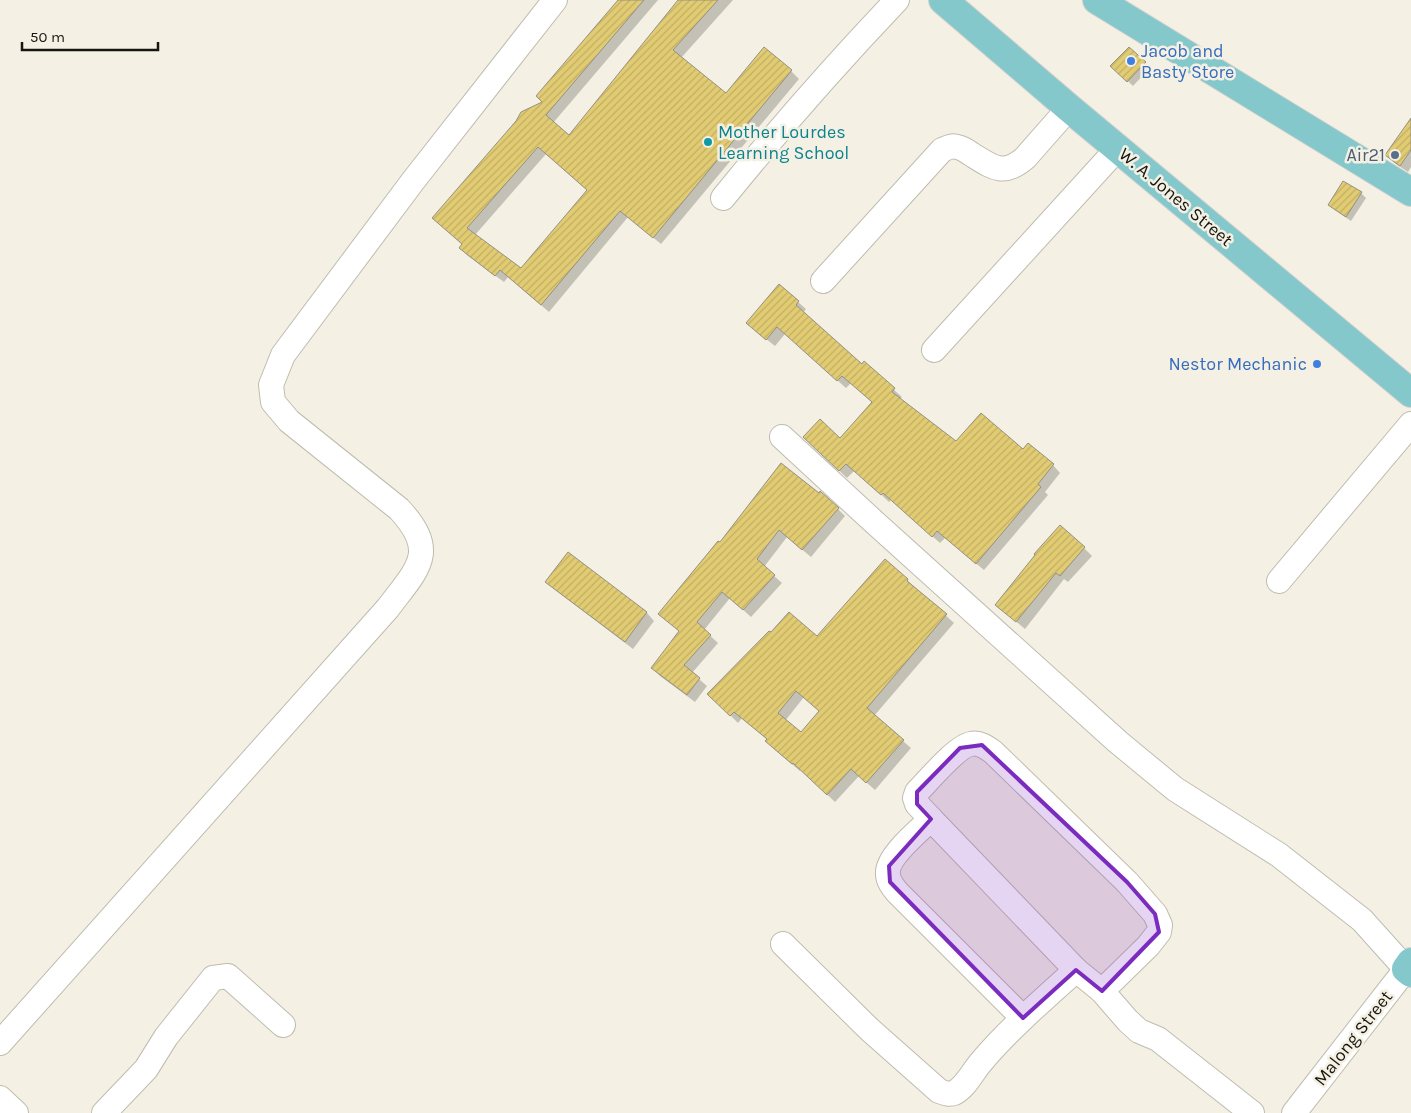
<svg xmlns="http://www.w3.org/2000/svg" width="1411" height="1113" font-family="Karla,sans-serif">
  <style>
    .shadow { fill: #0003; fill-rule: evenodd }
    .building { fill: url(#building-hatch); stroke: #949185; fill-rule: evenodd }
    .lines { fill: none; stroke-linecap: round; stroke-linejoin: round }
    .minor-casing { stroke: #bfbcaf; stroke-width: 26 }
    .major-casing { stroke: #d0d0cf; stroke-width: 30 }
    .minor { stroke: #fff; stroke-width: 24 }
    .major { stroke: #85c8cb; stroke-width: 28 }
    .marked { fill: #7b2cbf; fill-opacity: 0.2; stroke: #7b2cbf; stroke-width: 4; stroke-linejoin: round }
    .shop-dot { fill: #3f7fe0; stroke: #f4f1e4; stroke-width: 2 }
    .culture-dot { fill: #0f9aa8; stroke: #f4f1e4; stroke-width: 2 }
    .service-dot { fill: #5c6f8a; stroke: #f4f1e4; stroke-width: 2 }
    .labels { text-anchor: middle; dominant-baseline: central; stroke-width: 5; stroke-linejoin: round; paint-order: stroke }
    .shop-label { font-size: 18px; fill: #366cbe; stroke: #f4f1e4; text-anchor: start }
    .culture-label { font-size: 18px; fill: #0d838f; stroke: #f4f1e4; text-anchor: start }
    .service-label { font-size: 18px; fill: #4e5e75; stroke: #f4f1e4; text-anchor: end }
    .street-label { font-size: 18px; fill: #161510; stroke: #f4f1e4 }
  </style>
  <defs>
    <pattern id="building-hatch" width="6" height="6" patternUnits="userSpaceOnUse" patternTransform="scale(1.25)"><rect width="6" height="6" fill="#e2cc73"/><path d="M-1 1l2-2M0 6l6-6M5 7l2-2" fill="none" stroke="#c1ae62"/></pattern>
  </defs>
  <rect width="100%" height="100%" fill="#f4f1e4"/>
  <g class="shadow">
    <path d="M619,0H658L553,123L569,136L679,0H733L681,58L726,94L791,71L799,79L661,244L628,217L549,312L508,277L504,282L468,256L460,248L463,245L433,218L544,102ZM546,154L588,191L522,270L475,235Z"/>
    <polygon points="1129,48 1150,68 1133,86 1112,66"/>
    <polygon points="1411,120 1411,167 1408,172 1393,162 1386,154"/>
    <polygon points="1361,193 1366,198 1351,221 1335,210 1330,205"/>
    <polygon points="798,302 806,309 803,313 862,366 864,363 902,397 900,399 956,443 1023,451 1053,465 1060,473 1045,492 1048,495 984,570 945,538 940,543 891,500 889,502 855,470 847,478 812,445 840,440 873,403 851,383 846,388 785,334 775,346 756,331"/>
    <polygon points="838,509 845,516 811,557 787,537 764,567 782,583 751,617 730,598 704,630 718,643 692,673 707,686 695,702 660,676 653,668 680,632 660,614 720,544"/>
    <polygon points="1084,548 1092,556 1068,582 1064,579 1025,629 996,605"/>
    <polygon points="568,554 647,613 654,621 633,649 554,589 547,582"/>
    <path d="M907,580L954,623L874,716L911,748L875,790L859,776L835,802L801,770L800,771L774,749L767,741L768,740L742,718L738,723L709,694L817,638ZM804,697L820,711L801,734L785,721Z"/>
  </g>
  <g class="building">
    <path d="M618,0H644L546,115L569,135L678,0H718L673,50L726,93L764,47L792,70L653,238L620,211L541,305L500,270L495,276L459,248L462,244L432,218L516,121L521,112L542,102L536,96ZM538,147L587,190L521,268L467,228Z"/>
    <polygon points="1129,47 1146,62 1127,82 1110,66"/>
    <polygon points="1411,118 1411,150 1400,166 1385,155"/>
    <polygon points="1343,181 1362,192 1346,217 1328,205"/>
    <polygon points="779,284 799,301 796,305 862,364 864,361 895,388 892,392 956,441 981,413 1023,449 1028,443 1054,464 1038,484 1041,487 976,564 937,531 932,537 883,493 881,495 846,464 839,471 803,437 820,419 840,438 872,402 842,376 837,381 777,327 766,340 746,323"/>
    <polygon points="781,463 819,493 820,491 839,508 802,550 779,530 757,559 775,575 743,610 722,592 697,622 711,635 684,665 700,678 687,695 651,668 679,631 658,614 718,541 720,542"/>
    <polygon points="1060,525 1085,547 1060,576 1056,573 1016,622 995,605 1035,555 1034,554"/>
    <polygon points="568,552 647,612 625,642 545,582"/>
    <path d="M885,559L908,579L907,581L947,614L867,708L904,740L866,783L851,769L827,795L793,763L792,764L765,741L767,739L734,712L730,716L707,694L769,631L771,632L789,612L817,636ZM796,691L819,711L801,732L778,713Z"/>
  </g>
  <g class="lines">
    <g class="minor-casing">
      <g id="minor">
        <path d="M723,198C779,129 836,64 897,0"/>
        <path d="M823,281L942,150C947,148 952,145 957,147C962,148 967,151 971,154C992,167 1003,177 1025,158L1069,108"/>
        <polyline points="934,350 1118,148"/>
        <polyline points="782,437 873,521 1118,742 1175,789 1279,855 1362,920 1406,969 1294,1113"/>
        <polyline points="1279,581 1411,424"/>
        <path d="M931,819L917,804L915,798L917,792C928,781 957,746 971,744C979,742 986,747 993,752L1127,882L1155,914L1160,925L1159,932L1148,946L1102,991"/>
        <path d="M783,944L869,1029L939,1091C945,1093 949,1095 954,1093C966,1087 973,1071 982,1061C1010,1028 1044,999 1076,970"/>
        <path d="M1023,1018L897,892C893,887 888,881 888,874C886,857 920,830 931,819L1076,970L1102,991L1128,1021L1139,1031L1158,1039L1252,1113"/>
        <path d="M0,1043L388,608C418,568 439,552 399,509L289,421L273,402L271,385L283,355L413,181L555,0"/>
        <polyline points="0,1098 16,1113"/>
        <polyline points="104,1113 146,1069 166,1037 213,978 228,976 283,1025"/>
      </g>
    </g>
    <g class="major-casing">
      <g id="major">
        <polyline points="943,0 1069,108 1411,393"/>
        <polyline points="1097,0 1411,192"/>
        <polyline points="1411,962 1406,969 1411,973"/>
      </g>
    </g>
    <use href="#minor" class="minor"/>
    <use href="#major" class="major"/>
  </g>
  <path class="marked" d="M982,745L1127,882L1155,914L1159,932L1102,991L1076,970L1023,1018L890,882L889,866L931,819L917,804V792L960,748Z"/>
  <g class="shop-dot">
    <circle cx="1131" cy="61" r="5"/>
    <circle cx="1317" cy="364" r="5"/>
  </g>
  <circle class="culture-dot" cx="708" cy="142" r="5"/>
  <circle class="service-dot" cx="1395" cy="155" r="5"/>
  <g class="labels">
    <g class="shop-label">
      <text x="1141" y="51">Jacob and<tspan x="1141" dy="21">Basty Store</tspan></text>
      <text x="1307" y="364" text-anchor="end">Nestor Mechanic</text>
    </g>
    <g class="culture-label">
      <text x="718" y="132">Mother Lourdes<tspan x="718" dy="21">Learning School</tspan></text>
    </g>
    <g class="service-label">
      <text x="1385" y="155">Air21</text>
    </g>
    <g class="street-label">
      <text transform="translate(1176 197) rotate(40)">W. A. Jones Street</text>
      <text transform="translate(1353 1038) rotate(-52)">Malong Street</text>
    </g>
  </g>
  <path d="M22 42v8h136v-8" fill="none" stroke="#161510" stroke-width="2.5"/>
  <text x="30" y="42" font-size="15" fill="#161510" stroke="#f4f1e4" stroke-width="4" paint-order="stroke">50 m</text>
</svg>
